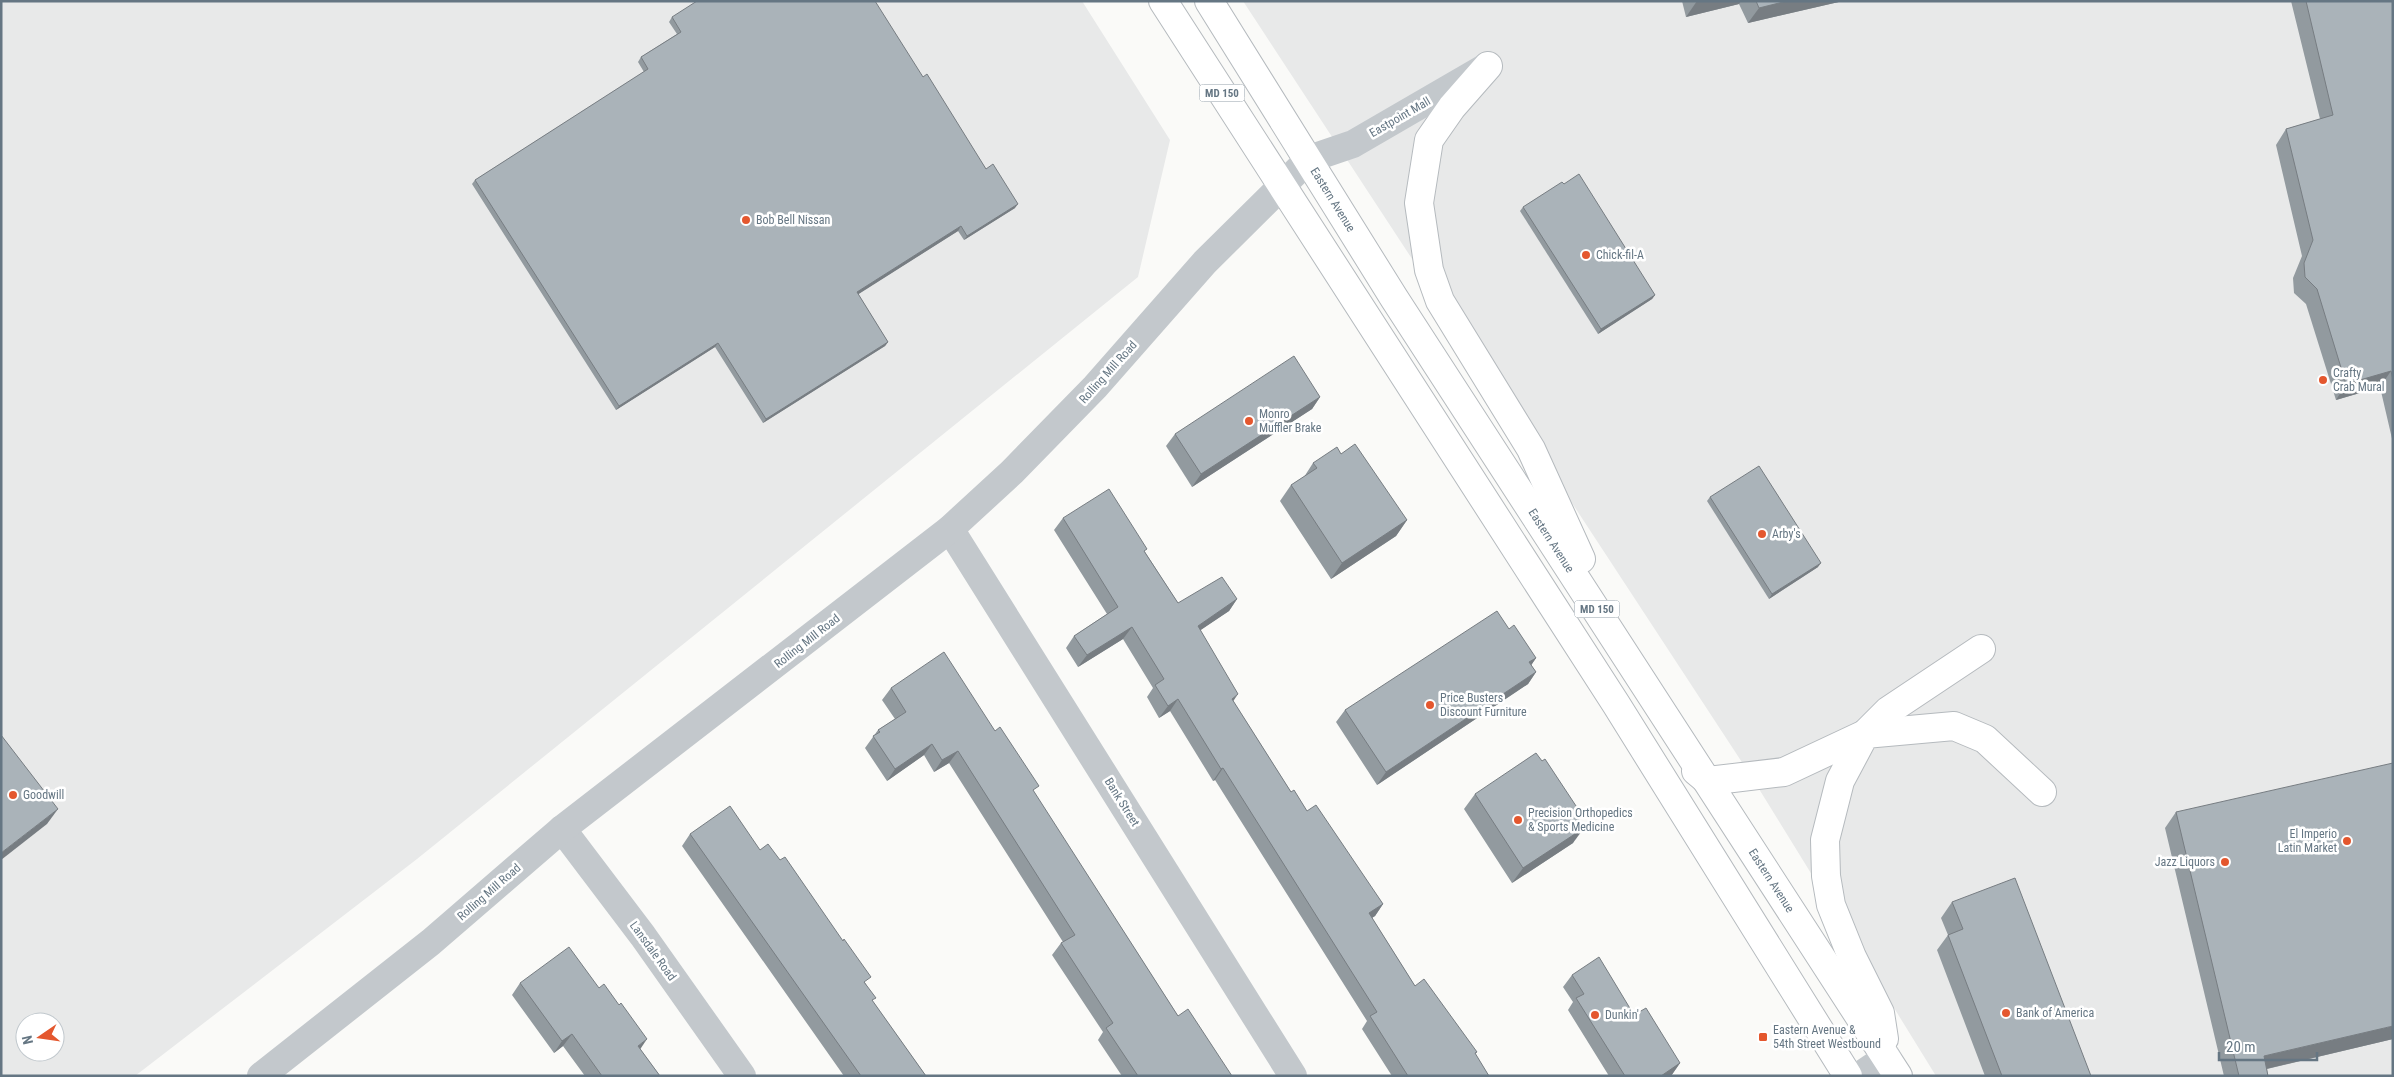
<svg xmlns="http://www.w3.org/2000/svg" width="2394" height="1077" font-family="'Roboto Condensed',sans-serif">
  <style>
    .built { fill: #e8e9e9; fill-rule: evenodd }
    .lines { fill: none; stroke-linecap: round; stroke-linejoin: round }
    .primary-casing { stroke: #b5babe; stroke-width: 30 }
    .minor { stroke: #c3c8cc; stroke-width: 28 }
    .tertiary { stroke: #c3c8cc; stroke-width: 28 }
    .primary { stroke: #fff; stroke-width: 28 }
    .wall { fill: #929a9f }
    .shaded-wall { fill: #777d82 }
    .building { fill: #aab3b9; stroke: #777d82 }
    .poi-dot { fill: #e4572e; stroke: #fff; stroke-width: 2 }
    .labels { text-anchor: middle; dominant-baseline: central; stroke-width: 5; stroke-linejoin: round; paint-order: stroke }
    .shield { fill: #fff; stroke: #939fa8; stroke-width: 1 }
    .shield-label { font-size: 11px; font-weight: bold; fill: #657683 }
    .street-label { font-size: 12px; fill: #657683; stroke: #fff }
    .poi-label { font-size: 12px; fill: #657683; stroke: #fff; text-anchor: start }
  </style>
  <rect width="100%" height="100%" fill="#fafaf8"/>
  <g class="built">
    <path d="M1,1H1082L1170,140L1138,277L417,859L135,1076H1ZM25,1022H55V1052H25Z"/>
    <polygon points="1243,1 2393,1 2393,1076 1936,1076 1751,776"/>
  </g>
  <g class="lines">
    <g class="primary-casing">
      <g id="primary">
        <polyline points="1163,1 1616,704 1848,1076"/>
        <path id="s1" d="M1209,1L1394,298L1898,1076"/>
        <polyline points="1488,66 1452,107 1429,140 1419,203 1429,270 1440,301 1531,449 1581,559"/>
        <polyline points="1696,771 1708,781 1784,772 1865,734 1888,711 1981,649"/>
        <polyline points="1884,1039 1880,1013 1852,957 1831,905 1826,876 1825,840 1840,781 1865,734 1954,726 1985,739 2042,792"/>
      </g>
    </g>
    <g class="minor">
      <polyline points="1309,159 1353,144 1484,68"/>
      <polyline points="950,529 1293,1076"/>
      <polyline points="562,829 643,936 742,1076"/>
      <polyline points="1859,1076 1887,1057"/>
    </g>
    <polyline class="tertiary" points="261,1076 431,942 562,829 950,529 1012,472 1095,387 1205,262 1309,159"/>
    <use href="#primary" class="primary"/>
  </g>
  <g class="wall">
    <polygon points="1682,1 1843,1 1748,23 1739,4 1686,17"/>
    <polygon points="2291,1 2393,1 2393,443 2380,387 2336,400 2306,304 2294,293 2293,278 2302,256 2276,145 2286,129 2320,119"/>
    <polygon points="672,17 923,77 986,169 1015,208 964,240 958,231 858,294 888,342 885,346 763,423 715,347 616,410 472,184 475,180 644,72 638,62 641,57 677,34 669,22"/>
    <polygon points="1523,207 1655,295 1652,299 1598,334 1520,211"/>
    <polygon points="1320,397 1312,409 1192,487 1166,446 1175,434"/>
    <polygon points="1341,454 1407,520 1396,536 1331,579 1280,501 1291,485 1304,477 1313,463"/>
    <polygon points="1710,497 1818,567 1769,599 1707,501"/>
    <polygon points="1063,518 1145,552 1178,603 1237,599 1229,611 1200,630 1233,701 1291,792 1383,904 1375,916 1372,918 1415,986 1477,1052 1475,1054 1489,1076 1392,1076 1362,1029 1367,1021 1215,780 1213,781 1170,711 1159,718 1147,697 1153,688 1123,639 1078,667 1066,648 1074,636 1107,614 1054,530"/>
    <polygon points="1509,629 1536,658 1531,665 1536,672 1528,684 1377,785 1336,722 1345,710"/>
    <polygon points="891,688 1034,793 1178,1016 1232,1076 1122,1076 1098,1040 1103,1032 1052,955 1061,943 1063,942 949,763 934,772 924,755 887,781 865,748 878,730 895,719 882,700"/>
    <polygon points="1475,794 1582,815 1579,820 1573,843 1512,883 1464,809"/>
    <polygon points="2176,812 2393,1039 2267,1069 2268,1076 2224,1076 2165,828"/>
    <polygon points="690,834 760,850 866,984 873,1002 926,1076 844,1076 682,846"/>
    <polygon points="1952,902 2091,1076 1985,1076 1937,950 1948,935 1941,918"/>
    <polygon points="1572,975 1680,1063 1671,1076 1609,1076 1568,1010 1573,1002 1563,987"/>
    <polygon points="520,983 640,1049 660,1076 585,1076 563,1046 554,1053 512,995"/>
  </g>
  <g class="shaded-wall">
    <polygon points="1697,1 1741,1 1739,4 1686,17"/>
    <polygon points="1787,1 1843,1 1748,23 1759,8"/>
    <polygon points="1018,204 1015,208 964,240 967,236"/>
    <polygon points="961,226 958,231 854,297 857,292"/>
    <polygon points="1655,295 1652,299 1598,334 1601,329"/>
    <polygon points="888,342 885,346 763,423 766,419"/>
    <polygon points="718,343 715,347 616,410 619,406"/>
    <polygon points="2391,371 2380,387 2336,400 2346,384"/>
    <polygon points="1320,397 1312,409 1192,487 1201,474"/>
    <polygon points="1407,520 1396,536 1331,579 1342,563"/>
    <polygon points="1821,563 1818,567 1769,599 1772,594"/>
    <polygon points="1237,599 1229,611 1189,638 1198,626"/>
    <polygon points="1132,627 1123,639 1078,667 1087,655"/>
    <polygon points="1536,658 1528,670 1529,662"/>
    <polygon points="1536,672 1528,684 1377,785 1386,772"/>
    <polygon points="1238,694 1230,706 1232,699"/>
    <polygon points="1178,699 1170,711 1159,718 1168,706"/>
    <polygon points="932,744 924,755 887,781 895,769"/>
    <polygon points="958,751 949,763 934,772 942,760"/>
    <polygon points="1223,768 1215,780 1213,781 1221,769"/>
    <polygon points="58,809 47,824 1,860 1,853"/>
    <polygon points="1584,828 1573,843 1512,883 1523,868"/>
    <polygon points="1383,904 1375,916 1360,925 1369,913"/>
    <polygon points="2393,1026 2393,1039 2253,1072 2264,1056"/>
    <polygon points="572,1034 563,1046 554,1053 562,1041"/>
    <polygon points="647,1039 639,1051 638,1046"/>
    <polygon points="1680,1063 1671,1076 1661,1076"/>
  </g>
  <g class="building">
    <polygon points="697,1 875,1 923,77 927,74 986,169 993,164 1018,204 967,236 961,226 857,292 888,342 766,419 718,343 619,406 475,180 648,69 641,57 681,32 672,17"/>
    <polygon points="1756,1 1787,1 1759,8"/>
    <polygon points="2306,1 2393,1 2393,380 2391,371 2346,384 2317,289 2305,277 2304,263 2313,240 2286,129 2333,115"/>
    <polygon points="1579,174 1655,295 1601,329 1523,207 1562,182 1564,184"/>
    <polygon points="1294,356 1320,397 1201,474 1175,434"/>
    <polygon points="1355,444 1407,520 1342,563 1291,485 1317,468 1313,463 1337,447 1341,454"/>
    <polygon points="1759,466 1821,563 1772,594 1710,497"/>
    <polygon points="1109,489 1147,549 1144,551 1178,603 1222,577 1237,599 1198,626 1238,694 1232,699 1291,792 1294,790 1307,811 1316,805 1383,904 1369,913 1415,986 1424,979 1477,1052 1475,1053 1489,1076 1408,1076 1370,1016 1377,1012 1223,768 1221,769 1178,699 1168,706 1155,685 1164,679 1132,627 1087,655 1074,636 1118,607 1063,518"/>
    <polygon points="1497,611 1509,629 1514,625 1536,658 1529,662 1536,672 1386,772 1345,710"/>
    <polygon points="944,652 995,731 1000,727 1039,786 1033,790 1178,1016 1188,1009 1232,1076 1138,1076 1106,1028 1113,1023 1061,943 1075,935 958,751 942,760 932,744 895,769 873,736 880,732 878,730 906,712 891,688"/>
    <polygon points="1,735 58,809 1,853"/>
    <polygon points="1536,753 1542,761 1545,759 1582,815 1578,819 1584,828 1523,868 1475,794"/>
    <polygon points="2393,763 2393,1026 2264,1056 2268,1076 2239,1076 2176,812"/>
    <polygon points="730,806 760,850 768,844 780,860 785,857 843,941 844,939 871,977 864,982 876,998 872,1000 926,1076 861,1076 690,834"/>
    <polygon points="2015,878 2091,1076 2002,1076 1948,935 1963,929 1952,902"/>
    <polygon points="569,947 599,988 604,984 619,1005 621,1003 647,1039 638,1046 660,1076 602,1076 572,1034 562,1041 520,983"/>
    <polygon points="1599,957 1634,1015 1646,1008 1680,1063 1661,1076 1625,1076 1576,998 1584,994 1572,975"/>
  </g>
  <g class="poi-dot">
    <circle cx="746" cy="220" r="5"/>
    <circle cx="1586" cy="255" r="5"/>
    <circle cx="2323" cy="380" r="5"/>
    <circle cx="1249" cy="421" r="5"/>
    <circle cx="1762" cy="534" r="5"/>
    <circle cx="1430" cy="705" r="5"/>
    <circle cx="13" cy="795" r="5"/>
    <circle cx="1518" cy="820" r="5"/>
    <circle cx="2347" cy="841" r="5"/>
    <circle cx="2225" cy="862" r="5"/>
    <circle cx="2006" cy="1013" r="5"/>
    <circle cx="1595" cy="1015" r="5"/>
    <rect x="1758" y="1032" width="10" height="10" rx="2.5"/>
  </g>
  <g class="labels">
    <g class="shield">
      <rect x="1199.5" y="84.5" width="45" height="17" rx="4"/>
      <rect x="1574.5" y="600.5" width="45" height="17" rx="4"/>
    </g>
    <g class="shield-label">
      <text x="1222" y="93">MD 150</text>
      <text x="1597" y="609">MD 150</text>
    </g>
    <g class="street-label">
      <text transform="translate(1400 117) rotate(-30)">Eastpoint Mall</text>
      <text stroke="none"><textPath href="#s1" startOffset="234">Eastern Avenue</textPath></text>
      <text transform="translate(1108 372) rotate(-48)">Rolling Mill Road</text>
      <text stroke="none"><textPath href="#s1" startOffset="639">Eastern Avenue</textPath></text>
      <text transform="translate(807 641) rotate(-38)">Rolling Mill Road</text>
      <text transform="translate(1122 802) rotate(58)">Bank Street</text>
      <text stroke="none"><textPath href="#s1" startOffset="1044">Eastern Avenue</textPath></text>
      <text transform="translate(489 892) rotate(-41)">Rolling Mill Road</text>
      <text transform="translate(653 951) rotate(54)">Lansdale Road</text>
    </g>
    <g class="poi-label">
      <text x="756" y="220">Bob Bell Nissan</text>
      <text x="1596" y="255">Chick-fil-A</text>
      <text x="2333" y="373">Crafty<tspan x="2333" dy="14">Crab Mural</tspan></text>
      <text x="1259" y="414">Monro<tspan x="1259" dy="14">Muffler Brake</tspan></text>
      <text x="1772" y="534">Arby's</text>
      <text x="1440" y="698">Price Busters<tspan x="1440" dy="14">Discount Furniture</tspan></text>
      <text x="23" y="795">Goodwill</text>
      <text x="1528" y="813">Precision Orthopedics<tspan x="1528" dy="14">&amp; Sports Medicine</tspan></text>
      <text x="2337" y="834" text-anchor="end">El Imperio<tspan x="2337" dy="14">Latin Market</tspan></text>
      <text x="2215" y="862" text-anchor="end">Jazz Liquors</text>
      <text x="2016" y="1013">Bank of America</text>
      <text x="1605" y="1015">Dunkin'</text>
      <text x="1773" y="1030">Eastern Avenue &amp;<tspan x="1773" dy="14">54th Street Westbound</tspan></text>
    </g>
  </g>
  <rect width="2394" height="1077" fill="none" stroke="#657683" stroke-width="5"/>
  <g transform="translate(40 1037) rotate(257)"><circle r="24" fill="#ffffff" stroke="#c1c8cd"/>
  <path d="M0-4L9 19L0 12L-9 19Z" fill="#e4572e"/>
  <text y="-8" font-size="14" font-weight="bold" text-anchor="middle" fill="#657683">N</text>
  </g>
  <path d="M2219 1052v8h98v-8" fill="none" stroke="#657683" stroke-width="2.5"/>
  <text x="2226" y="1052" font-size="15" fill="#657683" stroke="#ffffff" stroke-width="4" paint-order="stroke">20 m</text>
</svg>
